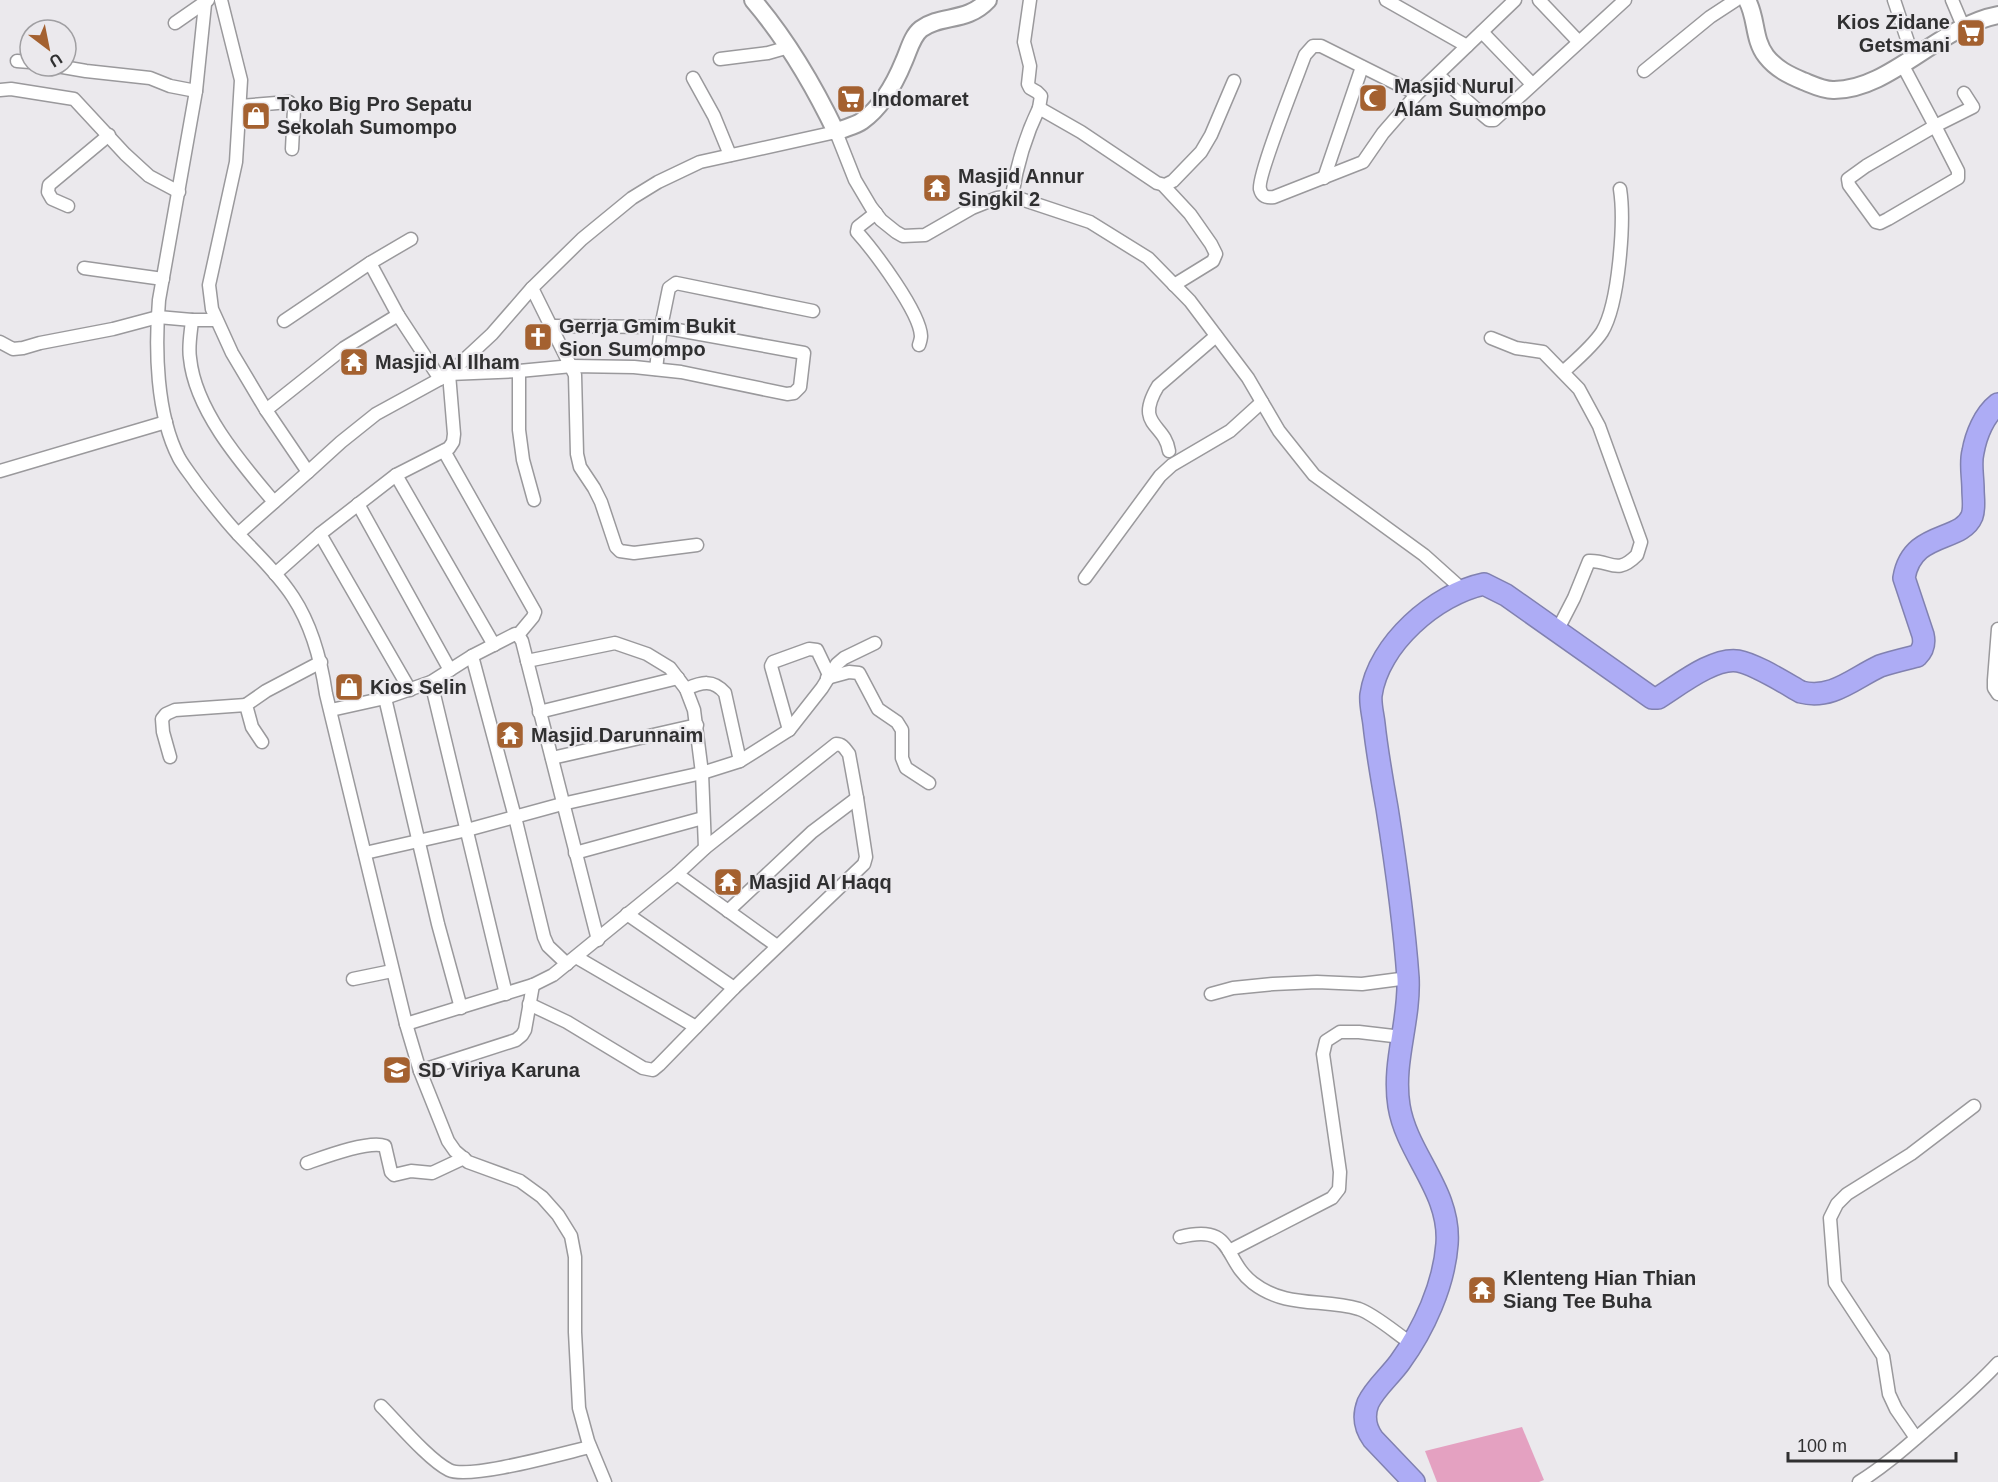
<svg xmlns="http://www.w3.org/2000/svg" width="1998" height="1482" font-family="Arial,sans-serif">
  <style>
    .green { fill: #e4a1c1 }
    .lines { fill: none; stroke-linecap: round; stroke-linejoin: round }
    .street-casing { stroke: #9a999c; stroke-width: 15 }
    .secondary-casing { stroke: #9a999c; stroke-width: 20 }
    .highway-casing { stroke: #8181b0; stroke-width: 24 }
    .street { stroke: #fff; stroke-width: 12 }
    .secondary { stroke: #fff; stroke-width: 16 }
    .highway { stroke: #adacf5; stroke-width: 21 }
    .labels { text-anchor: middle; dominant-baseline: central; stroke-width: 4.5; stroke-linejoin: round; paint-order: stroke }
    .poi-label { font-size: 20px; font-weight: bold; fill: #303031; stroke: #ebe9ed; text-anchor: start }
  </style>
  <rect width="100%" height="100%" fill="#ebe9ed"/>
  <polygon class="green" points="1522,1427 1544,1480 1539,1482 1437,1482 1425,1451"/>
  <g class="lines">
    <g class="street-casing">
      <g id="street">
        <polyline points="221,0 241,80 236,162 209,285 212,309 232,353 266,410 308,472 341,442 376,414 449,374 492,334 532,288 582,239 632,198 658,182 700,162 836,132 855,180 871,207 881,220 896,232 903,236 925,235 972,208 997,198 1012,196 1090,222 1148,258 1190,301 1248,378 1279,431 1314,475 1424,555 1463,590"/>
        <polyline points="1030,0 1024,42 1030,66 1028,84 1030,88 1037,92 1041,96 1039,108"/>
        <polyline points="1386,0 1467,46"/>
        <polyline points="1539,0 1578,41"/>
        <polyline points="1894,0 1913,57"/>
        <polyline points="1952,0 1963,26"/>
        <path d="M205,4L196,91L159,300C155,348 156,414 179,458C184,467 191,475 197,484C210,501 223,518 238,534"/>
        <polyline points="175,23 208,0"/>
        <polyline points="1482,32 1532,84"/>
        <polyline points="720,59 768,53 789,47"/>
        <polyline points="17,61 30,62"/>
        <polyline points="1902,64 1935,126 1866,166 1848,179 1849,185 1876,222 1880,223 1888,219 1958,178 1958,171 1935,126 1973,107 1964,93"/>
        <polyline points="57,66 86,71 150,78 170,86 196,91"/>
        <polyline points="1644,71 1710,17 1736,0"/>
        <polyline points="1438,75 1483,115 1489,120 1494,120 1625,0"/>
        <polyline points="693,78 714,116 730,155"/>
        <polyline points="0,90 11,89 74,99 125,154 149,176 179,192"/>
        <path d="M1417,94L1321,46H1313L1305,55C1298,74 1257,177 1260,189C1262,197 1267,198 1274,197L1363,162L1383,133L1417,94L1515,0"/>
        <polyline points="240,106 289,102 294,109 292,149"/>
        <polyline points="1324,178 1362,67"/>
        <polyline points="1163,185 1190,214 1211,244 1216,254 1213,261 1174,285"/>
        <path d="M1012,196C1017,164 1025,137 1039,108L1081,132L1157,183L1165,185L1173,181L1201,152L1211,135L1234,81"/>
        <polyline points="68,206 52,199 48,192 49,185 109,135"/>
        <path d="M876,213L858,227L857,232C874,251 920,312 921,336C921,339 920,342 919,345"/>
        <polyline points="370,263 398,315"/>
        <polyline points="84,268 163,279"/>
        <polyline points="532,288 575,375 577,454 580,467 594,488 601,502 616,547 620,551 634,553 697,545"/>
        <path d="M192,320C191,332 188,346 190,358C195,410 241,463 274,502"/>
        <polyline points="284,321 370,263 411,239"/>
        <path d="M1491,338L1516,348L1543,352L1579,389L1599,426L1641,542L1637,555C1616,576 1611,560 1589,561L1574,598L1557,631"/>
        <polyline points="0,342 13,349 23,348 40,343 113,329 158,317 192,320 216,320"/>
        <polyline points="656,369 661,327 669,288 676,283 813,311"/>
        <polyline points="519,371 519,430 523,460 534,500"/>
        <path d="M1563,372C1576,360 1592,347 1602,332C1619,304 1625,221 1620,189"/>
        <polyline points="266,410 344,348 398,315 440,379"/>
        <polyline points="444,451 535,612 533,617 518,635"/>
        <path d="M1169,451C1165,423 1134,426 1158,386L1216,336"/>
        <polyline points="0,471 166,422"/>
        <path d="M308,472L238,534C257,554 278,574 293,597C312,626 321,660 326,694L406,1024L420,1071L448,1141L455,1151L468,1162L520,1181L542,1197L558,1215L571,1236L575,1257V1332L579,1408L588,1441L605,1482"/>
        <polyline points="396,475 494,645"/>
        <polyline points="358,504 450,670"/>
        <polyline points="275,574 320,534"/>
        <polyline points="1085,578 1160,476 1172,465 1230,431 1262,402"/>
        <polyline points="1998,629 1994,680 1994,688 1998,694"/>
        <polyline points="472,656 515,817 544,937 548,946 567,964"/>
        <polyline points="527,661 615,643 647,654 670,668 686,689 694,710 702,773 705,848"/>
        <polyline points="827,678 849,672 859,673 878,709 897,722 902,730 902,758 906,768 929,783"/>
        <polyline points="431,682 506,994"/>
        <path d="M686,689C702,682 713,679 725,693L740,761"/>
        <polyline points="410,690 320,534 396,475 449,448 453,442 454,434 449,374 519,371 572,366 634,367 681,372 787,394 794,393 800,387 804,353 661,327 552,326"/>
        <polyline points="385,698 438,924 461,1008"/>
        <polyline points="331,710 385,698 431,682 472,656 515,634 518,635 522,641 598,940"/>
        <polyline points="539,712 678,678"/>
        <polyline points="789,730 771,666 773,662 809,649 817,650 829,675"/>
        <polyline points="262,742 252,727 246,705 266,691 321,662"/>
        <polyline points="170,757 163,732 162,719 166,714 175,710 246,705"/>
        <polyline points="552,758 697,725"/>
        <polyline points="365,853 467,830 562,804 702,773 740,761 789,730 822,688 837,664 844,658 875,643"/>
        <polyline points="575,853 703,818"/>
        <polyline points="677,874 777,946"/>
        <polyline points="728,911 812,832 857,798"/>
        <polyline points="627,914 734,988"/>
        <polyline points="576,957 696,1027"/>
        <polyline points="353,979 392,971"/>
        <polyline points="1211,994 1233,988 1273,984 1317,982 1362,984 1408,978"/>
        <path d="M406,1024L533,985L553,975L677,874L705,848L836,744C843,744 845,749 849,754L857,798L866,857L864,864L734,988L659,1065L653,1070L643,1068L567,1022L529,1004"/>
        <polyline points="420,1071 516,1040 522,1035 525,1030 533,985"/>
        <path d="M307,1163C324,1157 369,1140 385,1146L391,1172L394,1175L411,1171L432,1173L464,1158"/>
        <path d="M1180,1237C1235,1223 1222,1259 1253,1283C1287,1309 1322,1298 1359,1309C1374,1314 1397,1334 1412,1344"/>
        <polyline points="1229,1251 1332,1198 1339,1189 1340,1172 1323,1054 1326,1041 1340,1032 1359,1032 1402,1037"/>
        <path d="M381,1406C398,1423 429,1460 449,1470C469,1480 564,1453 590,1447"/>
        <polyline points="1916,1438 1896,1409 1889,1394 1883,1356 1835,1283 1830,1218 1837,1204 1847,1194 1911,1154 1974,1106"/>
        <path d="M1859,1482C1885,1466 1907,1446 1929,1427C1953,1406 1977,1386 1998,1363"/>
      </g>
    </g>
    <g class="secondary-casing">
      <g id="secondary">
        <path d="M753,0C787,40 813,84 836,132C844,128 855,126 862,121C882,107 895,83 904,61C909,50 912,36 921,29C941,14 967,23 988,0"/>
        <path d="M1747,0C1757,18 1753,39 1766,56C1776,69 1789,75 1803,81C1813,85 1823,90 1833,90C1889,91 1939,26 1998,15"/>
      </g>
    </g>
    <g class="highway-casing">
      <path id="highway" d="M1414,1482L1373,1439C1365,1428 1363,1416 1368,1403C1375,1388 1390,1376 1400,1362C1424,1329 1444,1285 1447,1244C1451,1191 1407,1155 1399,1106C1392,1062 1410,1022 1408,978C1404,921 1396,865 1387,808C1382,780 1377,752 1374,724C1373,715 1370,704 1371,695C1378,644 1436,594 1484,584L1506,595L1652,698H1658C1679,685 1714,657 1738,661C1755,664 1785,683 1801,692C1832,700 1854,678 1880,666C1892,662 1905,659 1917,656C1923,650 1925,644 1923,635L1904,578C1912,530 1961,543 1972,516C1975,508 1973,498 1973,489C1973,477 1970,463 1973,452C1976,435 1984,415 1998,404"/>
    </g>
    <use href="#street" class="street"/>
    <use href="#secondary" class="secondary"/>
    <use href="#highway" class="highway"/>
  </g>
  <defs>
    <g id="supermarket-square" transform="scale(1.5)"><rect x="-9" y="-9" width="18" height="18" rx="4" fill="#a46130" stroke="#ebe9ed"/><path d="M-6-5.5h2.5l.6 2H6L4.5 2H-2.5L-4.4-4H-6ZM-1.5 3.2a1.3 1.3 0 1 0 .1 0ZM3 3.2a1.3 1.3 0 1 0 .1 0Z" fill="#fff"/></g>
    <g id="mosque-square" transform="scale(1.5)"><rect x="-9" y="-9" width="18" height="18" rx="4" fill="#a46130" stroke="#ebe9ed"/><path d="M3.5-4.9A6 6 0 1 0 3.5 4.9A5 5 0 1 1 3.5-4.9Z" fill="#fff"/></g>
    <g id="shop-square" transform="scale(1.5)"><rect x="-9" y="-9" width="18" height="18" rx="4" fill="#a46130" stroke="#ebe9ed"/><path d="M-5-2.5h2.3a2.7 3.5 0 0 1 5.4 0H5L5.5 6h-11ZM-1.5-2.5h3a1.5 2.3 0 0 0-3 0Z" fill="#fff"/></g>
    <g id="temple-square" transform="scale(1.5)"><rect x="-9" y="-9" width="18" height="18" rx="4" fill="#a46130" stroke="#ebe9ed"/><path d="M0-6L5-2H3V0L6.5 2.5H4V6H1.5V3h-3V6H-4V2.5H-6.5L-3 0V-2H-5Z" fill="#fff"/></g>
    <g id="church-square" transform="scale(1.5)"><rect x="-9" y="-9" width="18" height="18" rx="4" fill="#a46130" stroke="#ebe9ed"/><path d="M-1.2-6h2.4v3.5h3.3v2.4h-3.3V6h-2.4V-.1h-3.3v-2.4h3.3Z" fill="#fff"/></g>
    <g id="school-square" transform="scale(1.5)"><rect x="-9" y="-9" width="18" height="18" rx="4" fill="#a46130" stroke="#ebe9ed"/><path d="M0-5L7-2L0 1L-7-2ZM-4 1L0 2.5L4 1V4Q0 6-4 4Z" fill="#fff"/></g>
  </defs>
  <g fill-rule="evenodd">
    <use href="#supermarket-square" x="1971" y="33"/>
    <use href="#mosque-square" x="1373" y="98"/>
    <use href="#supermarket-square" x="851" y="99"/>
    <use href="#shop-square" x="256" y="116"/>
    <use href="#temple-square" x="937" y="188"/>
    <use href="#church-square" x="538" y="337"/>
    <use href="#temple-square" x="354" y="362"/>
    <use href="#shop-square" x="349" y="687"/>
    <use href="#temple-square" x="510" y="735"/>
    <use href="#temple-square" x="728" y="882"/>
    <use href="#school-square" x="397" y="1070"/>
    <use href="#temple-square" x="1482" y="1290"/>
  </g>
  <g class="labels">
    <g class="poi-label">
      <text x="1950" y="22" text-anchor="end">Kios Zidane<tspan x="1950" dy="23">Getsmani</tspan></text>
      <text x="1394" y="86">Masjid Nurul<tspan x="1394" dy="23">Alam Sumompo</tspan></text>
      <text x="872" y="99">Indomaret</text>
      <text x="277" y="104">Toko Big Pro Sepatu<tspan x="277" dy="23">Sekolah Sumompo</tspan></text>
      <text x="958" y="176">Masjid Annur<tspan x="958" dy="23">Singkil 2</tspan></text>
      <text x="559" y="326">Gerrja Gmim Bukit<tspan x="559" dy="23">Sion Sumompo</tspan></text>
      <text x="375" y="362">Masjid Al Ilham</text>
      <text x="370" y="687">Kios Selin</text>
      <text x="531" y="735">Masjid Darunnaim</text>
      <text x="749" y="882">Masjid Al Haqq</text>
      <text x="418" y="1070">SD Viriya Karuna</text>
      <text x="1503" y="1278">Klenteng Hian Thian<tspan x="1503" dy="23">Siang Tee Buha</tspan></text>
    </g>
  </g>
  <g transform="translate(48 48) rotate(148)"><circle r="28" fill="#ebe9ed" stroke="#a09fa2" stroke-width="1.5"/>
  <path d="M0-4.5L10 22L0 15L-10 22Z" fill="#a46130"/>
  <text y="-9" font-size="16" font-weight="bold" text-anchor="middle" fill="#303031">U</text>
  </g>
  <path d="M1788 1452v9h168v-9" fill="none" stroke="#303031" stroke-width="3"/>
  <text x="1797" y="1452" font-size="18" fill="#303031" stroke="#ebe9ed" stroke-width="4.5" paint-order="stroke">100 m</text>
</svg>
